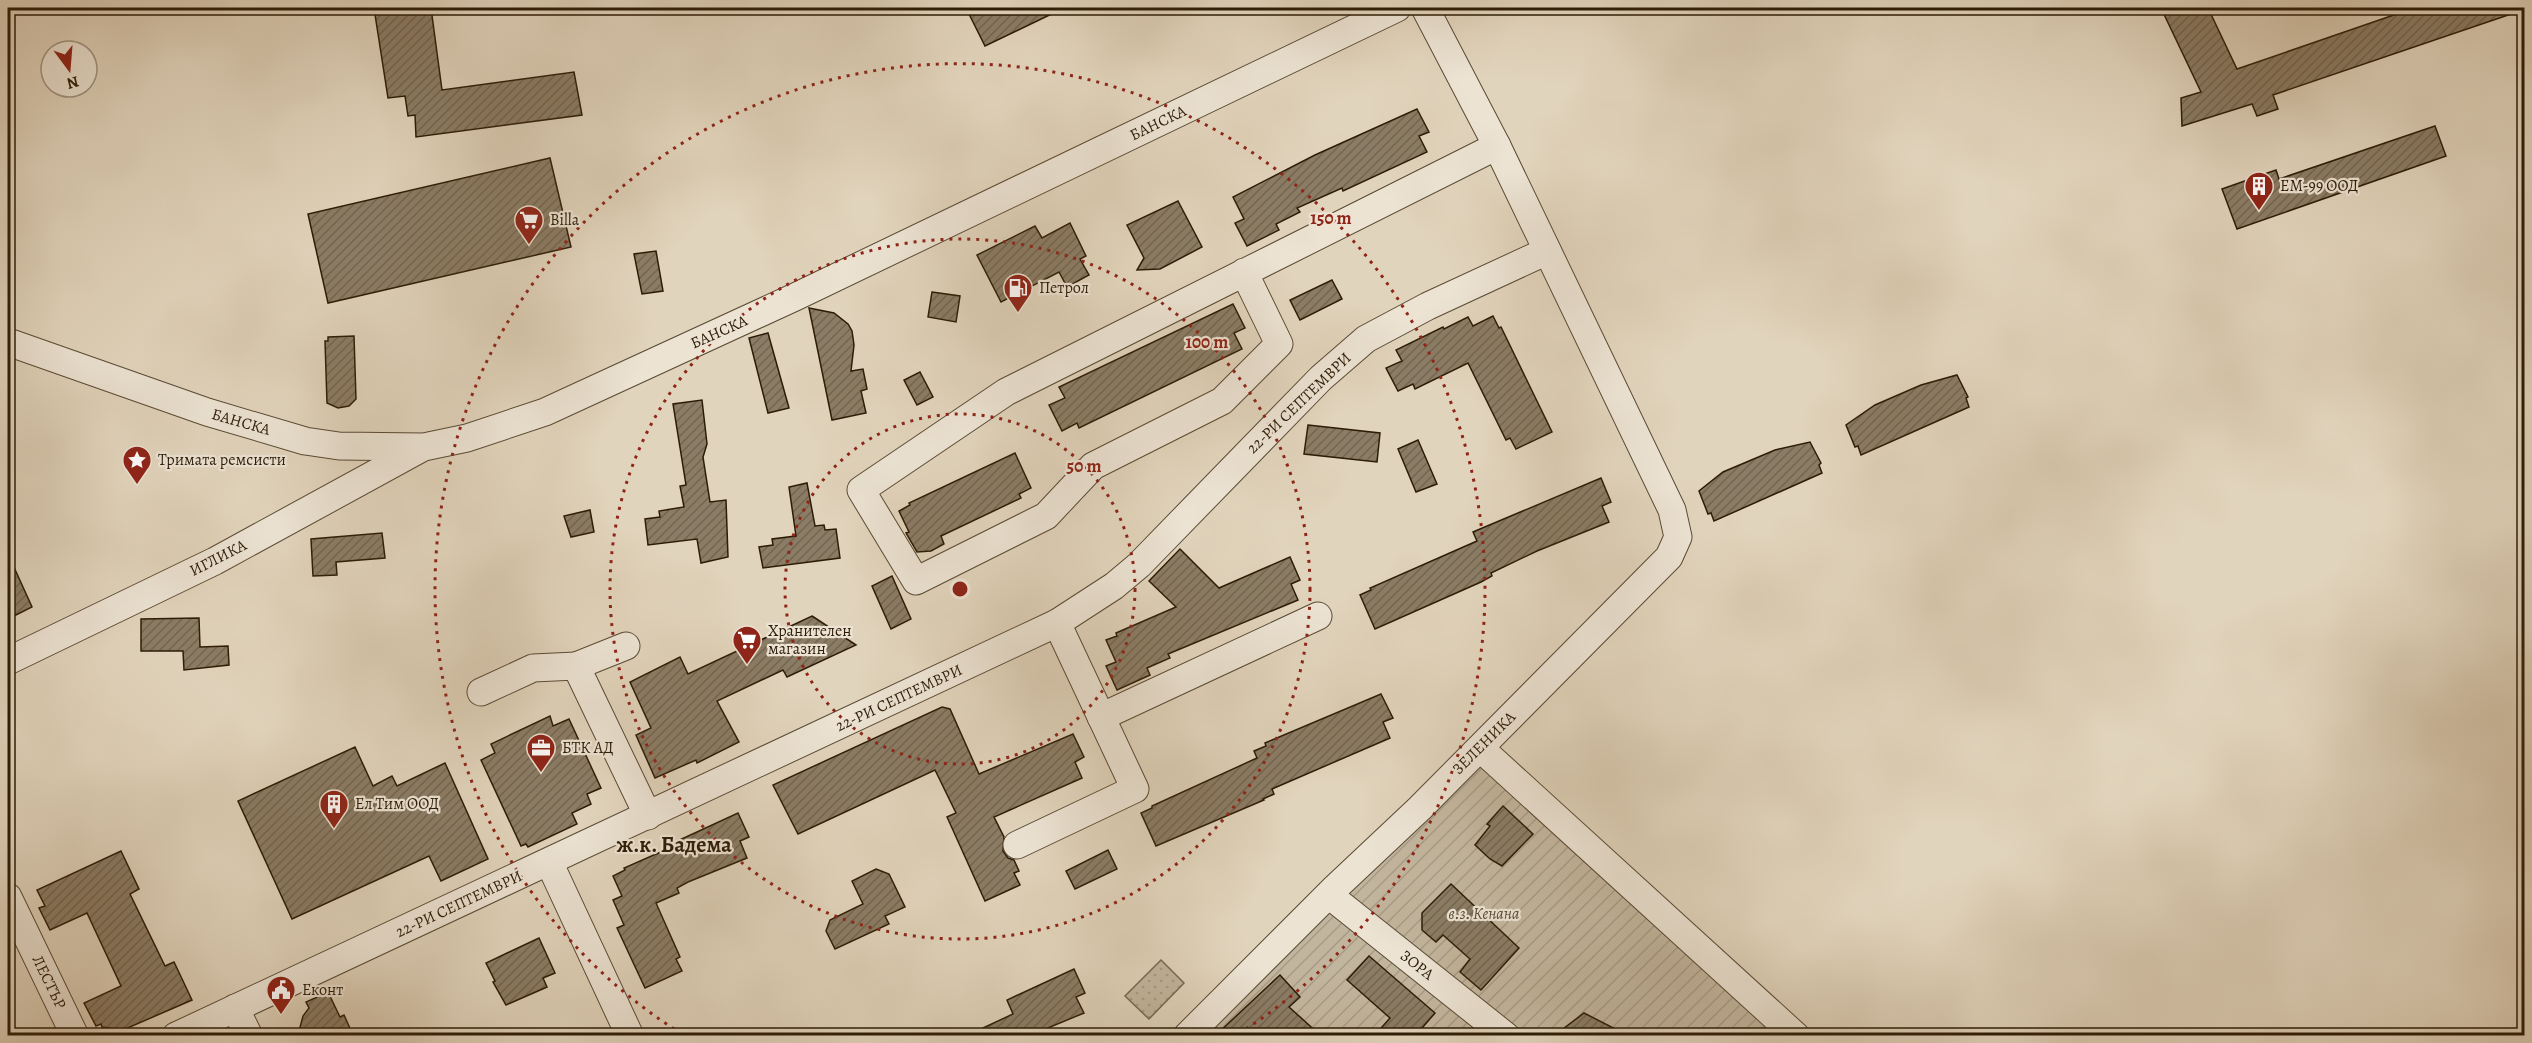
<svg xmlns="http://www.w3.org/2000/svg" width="2532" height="1043" font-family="Alegreya,serif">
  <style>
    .park { fill: url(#park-dots); stroke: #786852; stroke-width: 1.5 }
    .garden { fill: url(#garden-furrows); stroke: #786852; stroke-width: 1.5 }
    .building { fill: url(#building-hatch); stroke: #2d1c07; stroke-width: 1.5 }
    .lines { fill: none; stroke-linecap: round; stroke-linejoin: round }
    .minor-casing { stroke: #5a4a34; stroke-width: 29 }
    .minor { stroke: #ece3d3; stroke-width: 27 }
    .ring { fill: none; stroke: #8f2418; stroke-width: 3; stroke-dasharray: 3 6 }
    .labels { text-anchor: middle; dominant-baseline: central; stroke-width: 4.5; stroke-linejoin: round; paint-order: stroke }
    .street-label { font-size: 16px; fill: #2d1c07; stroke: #ece3d3 }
    .poi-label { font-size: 16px; fill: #2d1c07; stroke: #ece3d3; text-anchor: start }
    .park-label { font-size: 16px; font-style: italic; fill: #5a4a34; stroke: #ece3d3 }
    .district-label { font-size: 22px; font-weight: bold; fill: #2d1c07; stroke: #ece3d3 }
    .centre { fill: #8f2418; stroke: #ece3d3; stroke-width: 3 }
    .ring-label { font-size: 18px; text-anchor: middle; font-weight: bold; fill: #8f2418; stroke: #ece3d3; stroke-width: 4.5; stroke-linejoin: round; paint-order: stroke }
  </style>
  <defs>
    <pattern id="park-dots" width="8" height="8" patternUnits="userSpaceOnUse" patternTransform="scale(1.5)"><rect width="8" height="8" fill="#c2b59d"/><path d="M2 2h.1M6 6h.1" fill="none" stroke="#a79b86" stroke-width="1.8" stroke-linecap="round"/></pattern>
    <pattern id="garden-furrows" width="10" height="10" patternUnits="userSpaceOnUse" patternTransform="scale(1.5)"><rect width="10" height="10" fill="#c2b59d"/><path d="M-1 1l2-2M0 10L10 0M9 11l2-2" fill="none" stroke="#a79b86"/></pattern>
    <pattern id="building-hatch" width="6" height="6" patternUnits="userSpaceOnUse" patternTransform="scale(1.5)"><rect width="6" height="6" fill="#8b7c65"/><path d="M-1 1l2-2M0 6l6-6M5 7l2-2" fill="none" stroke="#726551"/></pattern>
  </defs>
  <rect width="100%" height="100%" fill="#e1d4bc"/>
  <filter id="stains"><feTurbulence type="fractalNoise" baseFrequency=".00333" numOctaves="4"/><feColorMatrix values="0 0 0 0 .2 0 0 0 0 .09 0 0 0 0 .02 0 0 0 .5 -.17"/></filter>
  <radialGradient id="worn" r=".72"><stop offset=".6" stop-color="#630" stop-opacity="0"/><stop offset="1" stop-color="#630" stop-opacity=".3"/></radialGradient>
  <polygon class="park" points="1161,960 1184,983 1149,1019 1125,996"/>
  <polygon class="garden" points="1480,748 1807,1036 1187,1036"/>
  <g class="building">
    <polygon points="374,8 431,8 442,90 574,72 582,115 416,137 415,115 408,116 405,96 388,98"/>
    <polygon points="966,8 1064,8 985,46"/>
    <polygon points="2161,8 2208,8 2237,69 2414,8 2519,8 2520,11 2273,95 2278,109 2257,116 2252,104 2182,126 2181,98 2201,92"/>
    <polygon points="1417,109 1429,132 1419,136 1427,152 1343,191 1342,188 1297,208 1300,212 1276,224 1279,230 1247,246 1235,223 1244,219 1233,197 1315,155"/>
    <polygon points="2435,126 2446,156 2237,229 2222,189 2276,170 2279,179"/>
    <polygon points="550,158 571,247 328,303 308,214"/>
    <polygon points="1178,201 1202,247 1160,269 1137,270 1144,258 1127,225"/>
    <polygon points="1070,223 1086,256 1080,259 1089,275 1067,287 1059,272 1001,302 977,255 1035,226 1042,238"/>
    <polygon points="656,251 663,291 642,294 634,254"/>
    <polygon points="1332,280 1342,299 1300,320 1290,300"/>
    <polygon points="932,292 960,296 956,322 928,317"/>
    <polygon points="1233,304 1245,328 1234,333 1242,349 1079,428 1077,423 1062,431 1049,405 1065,398 1059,387"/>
    <polygon points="809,308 834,313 848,324 852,331 854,345 851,371 863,369 867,389 861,391 866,413 832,420"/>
    <polygon points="1493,316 1499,328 1501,327 1552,432 1516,449 1510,438 1506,440 1468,363 1415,389 1413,384 1398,391 1386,368 1402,361 1396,350 1443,327 1444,329 1468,317 1473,326"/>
    <polygon points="768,333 789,408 768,413 749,338"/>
    <polygon points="354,336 356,399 349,406 338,408 327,403 325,341 328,341 328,337"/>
    <polygon points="920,372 933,397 917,405 904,380"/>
    <polygon points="1957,375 1968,397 1966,398 1969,407 1861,455 1858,446 1855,447 1846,425 1875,405 1921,385"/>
    <polygon points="702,400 707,444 703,457 710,502 726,500 728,557 701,563 697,539 648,545 645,519 660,517 659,511 684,507 680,486 686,485 673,404"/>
    <polygon points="1308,425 1380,433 1377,462 1304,454"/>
    <polygon points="1418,440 1437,484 1416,492 1398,449"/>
    <polygon points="1810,442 1821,463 1819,465 1822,473 1714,521 1711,513 1708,514 1699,491 1723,472 1775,450"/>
    <polygon points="1015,453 1031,488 1019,494 1021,498 941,536 944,544 931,551 917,552 906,533 909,532 899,511 910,505 909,503"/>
    <polygon points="1601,478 1611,502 1602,506 1609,522 1537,551 1491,573 1492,576 1481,582 1375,629 1360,595 1371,590 1370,588 1477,541 1473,532"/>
    <polygon points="807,483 815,526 824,525 825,530 836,529 840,558 763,568 759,547 773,545 772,539 796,536 789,487"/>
    <polygon points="590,510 594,532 571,537 564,516"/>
    <polygon points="382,533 385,558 336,562 337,575 313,576 311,539"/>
    <polygon points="1180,549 1219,588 1290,557 1300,580 1291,584 1298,600 1168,654 1170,658 1147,668 1150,675 1117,690 1106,666 1116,662 1106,640 1117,636 1116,633 1176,607 1149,581"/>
    <polygon points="8,554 32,607 8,619"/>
    <polygon points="892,576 911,619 891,629 872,586"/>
    <polygon points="812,616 856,645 787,677 783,670 717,701 739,742 697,763 696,760 655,778 636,735 651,728 630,682 680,657 688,674"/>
    <polygon points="199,618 200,647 228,646 229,665 184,670 183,651 141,651 141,619"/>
    <polygon points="1381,694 1393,718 1383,722 1390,738 1272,789 1274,794 1263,799 1264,800 1156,846 1141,813 1152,808 1152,806 1257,758 1254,751 1266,746 1265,743"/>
    <polygon points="942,707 950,709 979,774 1073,734 1084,757 1075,762 1082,778 994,817 1004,837 1003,851 1008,858 1014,860 1019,871 1014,873 1020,885 985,901 947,817 956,813 935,770 798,834 773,785"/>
    <polygon points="550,716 553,726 569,719 601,788 587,794 591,804 572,813 577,824 528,847 526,844 521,846 481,760 495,753 491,744"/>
    <polygon points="355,747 373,786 392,776 397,786 445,763 488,859 441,881 429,856 292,919 238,801"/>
    <polygon points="1503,806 1533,834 1502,866 1490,859 1475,845 1490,826 1487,824"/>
    <polygon points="738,813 749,837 740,841 747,858 688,882 677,888 679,893 656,903 680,957 676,959 682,971 645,988 617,928 624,925 613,900 622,896 613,876 625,870 624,868 672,847 671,844"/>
    <polygon points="1108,850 1117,869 1075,889 1066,871"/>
    <polygon points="121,851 139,889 130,894 165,966 174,962 192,1000 123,1030 102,1027 101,1024 96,1026 84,1003 121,986 87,913 50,930 39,908 45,906 37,890"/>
    <polygon points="876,869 889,874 905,907 885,916 889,924 835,949 826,931 830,920 863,904 852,881"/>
    <polygon points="1451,884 1519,948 1481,990 1460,972 1470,959 1443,935 1436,942 1422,930 1422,913"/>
    <polygon points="539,938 555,973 543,978 547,987 506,1005 493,982 495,981 486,963"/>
    <polygon points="1369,956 1435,1013 1416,1035 1375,1035 1390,1018 1347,980"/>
    <polygon points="1074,969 1085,993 1076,997 1084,1013 1031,1035 968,1035 1013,1014 1007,1000"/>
    <polygon points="1280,975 1300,997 1289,1007 1320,1035 1216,1035"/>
    <polygon points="328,992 340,1017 344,1015 353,1035 298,1035 303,1016 309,1008 306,1002"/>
    <polygon points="1584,1013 1627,1035 1555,1035"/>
  </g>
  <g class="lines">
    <g class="minor-casing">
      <g id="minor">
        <polyline points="1244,272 1279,344 1222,401 1093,466 1046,516 916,581 861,490 1006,392 1497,146"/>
        <polyline points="8,342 207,412 305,441 339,446 424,447 467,438 545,412 795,297 1397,8"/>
        <polyline points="8,661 215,561 420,449"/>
        <polyline points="576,666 626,646"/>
        <polyline points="481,692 533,668 576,666 648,816"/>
        <polyline points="1101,717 1318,616"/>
        <polyline points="1480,748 1796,1036"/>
        <polyline points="1017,845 1135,789 1057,623"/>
        <polyline points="549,862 630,1036"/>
        <polyline points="1329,895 1506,1036"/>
        <polyline points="8,897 75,1036"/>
        <polyline points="235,1008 249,1036"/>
        <polyline points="176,1036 1057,623 1114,586 1139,565 1321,378 1366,339 1428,306 1547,251"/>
        <polyline points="1187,1036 1335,888 1420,808 1669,557 1678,537 1672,510 1497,146 1425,8"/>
      </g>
    </g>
    <use href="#minor" class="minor"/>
  </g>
  <g class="ring">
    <circle cx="960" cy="589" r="175"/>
    <circle cx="960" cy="589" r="350"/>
    <path d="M682 1034A525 525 0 1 1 1238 1034"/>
  </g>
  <defs>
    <g id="building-pin" transform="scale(1.5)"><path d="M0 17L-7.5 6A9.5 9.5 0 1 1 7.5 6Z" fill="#8f2418" stroke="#ece3d3"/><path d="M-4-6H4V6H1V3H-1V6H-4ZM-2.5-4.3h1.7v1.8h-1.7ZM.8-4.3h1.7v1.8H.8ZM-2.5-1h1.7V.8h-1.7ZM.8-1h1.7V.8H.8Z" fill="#fff"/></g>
    <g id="supermarket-pin" transform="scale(1.5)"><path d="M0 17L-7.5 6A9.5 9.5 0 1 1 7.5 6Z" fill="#8f2418" stroke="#ece3d3"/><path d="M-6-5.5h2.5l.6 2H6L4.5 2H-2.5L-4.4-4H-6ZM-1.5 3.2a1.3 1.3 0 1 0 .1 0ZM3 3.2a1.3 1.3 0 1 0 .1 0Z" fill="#fff"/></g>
    <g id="fuel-pin" transform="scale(1.5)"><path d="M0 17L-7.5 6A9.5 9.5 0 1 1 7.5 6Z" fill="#8f2418" stroke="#ece3d3"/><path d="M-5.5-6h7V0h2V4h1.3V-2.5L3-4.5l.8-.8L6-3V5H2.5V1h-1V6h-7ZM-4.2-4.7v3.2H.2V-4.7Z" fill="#fff"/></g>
    <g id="sight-pin" transform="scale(1.5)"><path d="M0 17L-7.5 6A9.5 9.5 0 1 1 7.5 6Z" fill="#8f2418" stroke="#ece3d3"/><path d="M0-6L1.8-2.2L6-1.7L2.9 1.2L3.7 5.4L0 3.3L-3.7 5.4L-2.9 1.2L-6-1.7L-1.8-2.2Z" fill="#fff"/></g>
    <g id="office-pin" transform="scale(1.5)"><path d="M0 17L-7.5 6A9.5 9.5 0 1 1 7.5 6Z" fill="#8f2418" stroke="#ece3d3"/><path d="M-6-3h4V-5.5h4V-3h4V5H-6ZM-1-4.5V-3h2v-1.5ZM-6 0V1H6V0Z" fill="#fff"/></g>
    <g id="civic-pin" transform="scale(1.5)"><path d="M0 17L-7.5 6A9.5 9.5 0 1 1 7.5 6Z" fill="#8f2418" stroke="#ece3d3"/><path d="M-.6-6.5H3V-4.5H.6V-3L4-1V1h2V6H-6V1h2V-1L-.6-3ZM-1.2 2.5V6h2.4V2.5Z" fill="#fff"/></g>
  </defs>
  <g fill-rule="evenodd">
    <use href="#building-pin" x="2259" y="186"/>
    <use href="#supermarket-pin" x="529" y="220"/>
    <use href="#fuel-pin" x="1018" y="288"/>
    <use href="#sight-pin" x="137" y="460"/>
    <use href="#supermarket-pin" x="747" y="640"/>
    <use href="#office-pin" x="541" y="748"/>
    <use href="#building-pin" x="334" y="804"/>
    <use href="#civic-pin" x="281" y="990"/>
  </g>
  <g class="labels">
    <g class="street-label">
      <text transform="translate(1158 123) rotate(-26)">БАНСКА</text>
      <text transform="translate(719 332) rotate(-24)">БАНСКА</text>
      <text transform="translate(1299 403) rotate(-44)">22-РИ СЕПТЕМВРИ</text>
      <text transform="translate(241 422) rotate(16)">БАНСКА</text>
      <text transform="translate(218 558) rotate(-27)">ИГЛИКА</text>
      <text transform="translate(899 698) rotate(-25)">22-РИ СЕПТЕМВРИ</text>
      <text transform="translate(1484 743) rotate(-45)">ЗЕЛЕНИКА</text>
      <text transform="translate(459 904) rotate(-25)">22-РИ СЕПТЕМВРИ</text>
      <text transform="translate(1417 965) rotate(38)">ЗОРА</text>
      <text transform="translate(49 982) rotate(64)">ЛЕСТЪР</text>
    </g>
    <g class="poi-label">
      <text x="2280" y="186">ЕМ-99 ООД</text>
      <text x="550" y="220">Billa</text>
      <text x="1039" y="288">Петрол</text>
      <text x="158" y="460">Тримата ремсисти</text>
      <text x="768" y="631">Хранителен<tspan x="768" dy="18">магазин</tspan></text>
      <text x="562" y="748">БТК АД</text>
      <text x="355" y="804">Ел Тим ООД</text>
      <text x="302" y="990">Еконт</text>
    </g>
    <g class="park-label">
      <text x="1484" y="914">в.з. Кенана</text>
    </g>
    <g class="district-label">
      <text x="674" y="845">ж.к. Бадема</text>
    </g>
  </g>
  <circle cx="960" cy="589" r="9" class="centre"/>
  <g class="ring-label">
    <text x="1331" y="224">150 m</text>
    <text x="1207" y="348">100 m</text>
    <text x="1084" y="472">50 m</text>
  </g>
  <rect width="2532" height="1043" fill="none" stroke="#e1d4bc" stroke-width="30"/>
  <rect x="9" y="9" width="2514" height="1025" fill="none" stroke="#2d1c07" stroke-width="3"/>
  <rect x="15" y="15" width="2502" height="1013" fill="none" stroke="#2d1c07" stroke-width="1.5"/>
  <g transform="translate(69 69) rotate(164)"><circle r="28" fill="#ece3d3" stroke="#a09381" stroke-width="1.5"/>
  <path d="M0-4.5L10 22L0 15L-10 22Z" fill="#8f2418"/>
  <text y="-9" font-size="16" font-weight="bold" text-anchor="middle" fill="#2d1c07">N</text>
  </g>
  <rect width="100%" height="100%" filter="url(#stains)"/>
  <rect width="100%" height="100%" fill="url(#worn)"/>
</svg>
